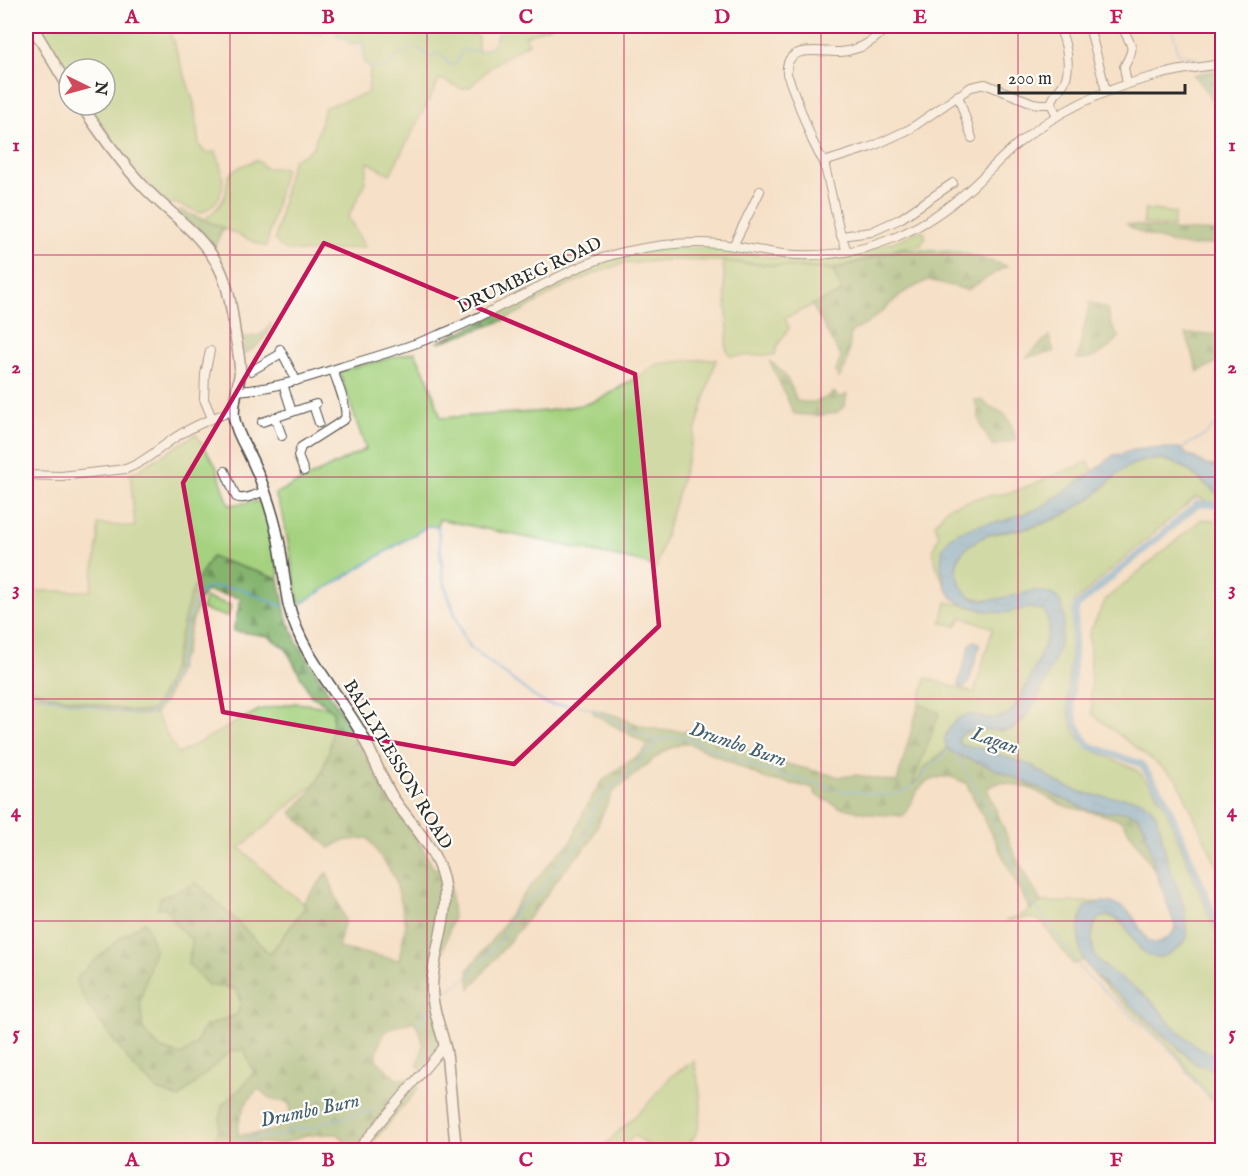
<svg xmlns="http://www.w3.org/2000/svg" width="1248" height="1176" font-family="'IM FELL English',serif">
  <style>
    .grass { fill: #a5d27f; stroke: #687e55; stroke-width: 1.5 }
    .forest { fill: url(#forest-firs); stroke: #58704c; stroke-width: 1.5; fill-rule: evenodd }
    .water { fill: url(#water-ripples); stroke: #476982; stroke-width: 1.5 }
    .lines { fill: none; stroke-linecap: round; stroke-linejoin: round }
    .stream { stroke: #63a7d8; stroke-width: 1.5 }
    .canal { stroke: #63a7d8; stroke-width: 7 }
    .minor-casing { stroke: #494642; stroke-width: 10 }
    .major-casing { stroke: #494642; stroke-width: 13 }
    .minor { stroke: #fff; stroke-width: 8 }
    .major { stroke: #fff; stroke-width: 10 }
    .marked { fill: none; stroke: #c2185b; stroke-width: 4.5; stroke-linejoin: round }
    .grid { fill: none; stroke: #c2185b; stroke-width: 1.5; stroke-opacity: 0.55 }
    .labels { text-anchor: middle; dominant-baseline: central; stroke-width: 4.5; stroke-linejoin: round; paint-order: stroke }
    .street-label { font-size: 18px; fill: #2b2b2b; stroke: #fdfcf7 }
    .water-label { font-size: 20px; font-style: italic; fill: #415d70; stroke: #fdfcf7 }
    .neatline { fill: none; stroke: #c2185b; stroke-width: 2 }
    .grid-label { font-size: 20px; text-anchor: middle; font-weight: bold; fill: #c2185b }
  </style>
  <defs>
    <pattern id="forest-firs" width="22" height="20" patternUnits="userSpaceOnUse" patternTransform="scale(1.5)"><rect width="22" height="20" fill="#84b46e"/><path d="M5 1l3.5 6h-7zM16 11l3.5 6h-7z" fill="#6c935b"/></pattern>
    <pattern id="water-ripples" width="26" height="14" patternUnits="userSpaceOnUse" patternTransform="scale(1.5)"><rect width="26" height="14" fill="#63a7d8"/><path d="M2 4q2-2 4 0t4 0M15 11q2-2 4 0t4 0" fill="none" stroke="#5288af"/></pattern>
  </defs>
  <rect width="100%" height="100%" fill="#fdfcf7"/>
  <filter id="ink" filterUnits="userSpaceOnUse"><feTurbulence type="fractalNoise" baseFrequency=".0167" numOctaves="2"/><feDisplacementMap in="SourceGraphic" scale="12" xChannelSelector="R" yChannelSelector="G"/><feConvolveMatrix kernelMatrix="1 2 1 2 8 2 1 2 1" color-interpolation-filters="sRGB"/></filter>
  <filter id="wash" filterUnits="userSpaceOnUse"><feTurbulence type="fractalNoise" baseFrequency=".008" numOctaves="4" result="noise"/><feDisplacementMap in="SourceGraphic" scale="24" xChannelSelector="R" yChannelSelector="G"/><feGaussianBlur stdDeviation="1.35" result="paint"/><feColorMatrix in="noise" values="0 0 0 0 0 0 0 0 0 0 0 0 0 0 0 0 0 1.4 0 .05"/><feComposite in="paint" operator="in"/></filter>
  <g filter="url(#wash)">
    <rect width="100%" height="100%" fill="#f5e0c7"/>
    <g class="grass">
      <path d="M38,26H168L194,103L199,145L205,153L216,152C225,176 229,199 201,213L174,203L168,205L122,153L88,105H105V69H69V76Z"/>
      <path d="M335,26H440L454,31L478,36V52C498,46 493,42 501,26H552L525,36L529,43L493,65L470,87L462,89L440,79L390,174L368,162L364,186L348,217L365,247C346,248 296,257 281,247C278,245 277,242 275,240L288,175L294,158L304,155L314,146L325,107L368,93L370,68L364,63L363,46L360,42L351,45L347,40L337,36L338,26Z"/>
      <path d="M256,160L260,162L265,168H285L266,247L204,220C213,213 223,204 226,193C227,187 226,180 230,174C235,167 248,164 256,160Z"/>
      <polygon points="1145,209 1175,213 1173,227 1143,223"/>
      <path d="M919,231L924,232C926,238 924,242 919,246L904,247L891,250L833,269L722,261L668,260L621,264L593,274L559,289L536,303L537,296C560,283 584,269 610,260C638,252 667,248 696,248C723,247 751,255 777,258C827,264 874,252 919,231Z"/>
      <polygon points="723,262 833,270 842,292 785,318 789,328 777,346 775,355 731,356 727,352 726,346 728,331"/>
      <polygon points="415,352 430,384 441,418 547,411 587,404 606,396 658,364 692,360 716,359 656,568 641,562 439,519 438,526 428,526 302,603 299,603 283,515 275,494 366,449 339,371"/>
      <path d="M196,434L216,466L229,505L262,501L277,556L279,579L211,557C205,569 195,582 191,595C178,631 177,679 152,710L138,712L49,695L26,687V591H91L98,540V524L135,527L130,472L139,470Z"/>
      <path d="M1161,460L1175,463L1190,472L1217,494L1222,496V503L1216,504L1196,497L1074,602L1067,699L1069,715L1075,733L1088,748L1137,770L1152,787L1164,805L1222,947V1052C1214,1054 1208,1054 1201,1049C1189,1042 1178,1031 1169,1022C1164,1017 1162,1012 1157,1007C1146,995 1130,985 1117,976C1110,971 1101,965 1096,957C1090,946 1091,927 1099,918C1102,917 1106,916 1109,916C1130,920 1138,961 1160,957C1166,956 1175,949 1181,946L1175,883L1167,860L1161,832L1156,814L1150,807L1080,792L1058,783L1033,766L965,745H961L958,741L961,735L973,731L1007,730L1014,728L1029,712L1042,690L1058,648L1040,591C1020,595 976,610 962,589C960,586 959,580 958,576C955,568 957,558 963,551C980,532 1003,533 1026,529C1039,526 1052,521 1064,515C1074,509 1086,502 1095,495C1107,484 1118,469 1134,464C1142,461 1152,460 1161,460Z"/>
      <polygon points="1088,462 1093,472 1040,508 1003,521 974,527 941,568 946,588 937,568 933,550 939,535 935,524 948,507 981,497 1013,492"/>
      <polygon points="1202,519 1222,521 1222,877 1177,779 1092,714 1089,634 1106,599"/>
      <polygon points="205,598 231,605 228,617 202,609"/>
      <path d="M946,602L964,605L986,611L1030,608L1043,610C1047,615 1049,620 1049,627C1049,641 1019,705 1008,714C999,721 986,718 976,716L946,747L948,748L923,769L919,779L912,784L939,713L919,703L926,678L974,693L993,628L962,617L956,626L941,623Z"/>
      <polygon points="26,693 137,715 155,713 178,754 259,710 295,703 328,707 333,711 333,728 330,748 318,781 240,848 282,887 303,903 305,907 270,954 197,884 165,907 178,927 192,940 208,985 236,989 241,1002 238,1014 204,1027 196,1044 181,1055 161,1049 143,1031 140,1001 149,969 89,1007 133,1066 158,1090 179,1098 229,1052 244,1048 254,1072 241,1088 222,1105 219,1128 212,1147 210,1150 26,1150"/>
      <polygon points="1041,902 1102,902 1085,907 1079,939 1084,960 1073,964 1041,921 1031,918 1005,921 1023,914"/>
      <polygon points="1096,978 1112,989 1196,1064 1211,1069 1222,1067 1222,1108 1196,1081 1176,1053"/>
      <path d="M694,1061C699,1085 708,1120 691,1141C688,1144 683,1148 680,1150C655,1151 656,1150 635,1136L616,1150H599L647,1105L671,1076Z"/>
    </g>
    <g class="forest">
      <path d="M1219,70L1221,100H1222V155C1220,145 1220,136 1219,126C1217,107 1206,88 1193,75Z"/>
      <polygon points="180,210 224,228 214,248 195,228 177,214"/>
      <path d="M1127,224L1177,230L1222,232V243C1213,243 1204,245 1194,246C1181,247 1135,234 1127,224Z"/>
      <path d="M902,249L960,252L1007,266L967,290L928,280L903,293L867,324L851,332C849,349 849,366 838,379L836,371L841,357L812,305L842,292L833,270Z"/>
      <path d="M537,296L536,303C506,323 470,332 436,343Z"/>
      <path d="M1090,302L1107,309L1111,324L1119,338C1105,351 1097,360 1077,359Z"/>
      <path d="M271,323L272,328C264,340 257,348 244,354L241,337C257,336 262,338 271,323Z"/>
      <polygon points="1222,333 1222,358 1214,364 1198,372 1186,334 1217,334"/>
      <polygon points="1049,336 1054,352 1027,357"/>
      <path d="M770,362C785,370 791,385 797,401C812,404 821,402 834,392L840,398L847,394L845,406L836,413L818,416L794,414Z"/>
      <path d="M975,400L983,401C989,409 996,408 1003,413C1010,418 1014,432 1016,440L993,446L982,429Z"/>
      <path d="M211,557L279,579L286,616L297,642L354,733L375,775L395,809L421,845L434,869L445,864L450,883L453,918L442,954L437,986L441,1046L421,1069L417,1065C425,1045 425,1040 414,1021C384,1031 382,1027 376,1059L396,1079L414,1077L418,1089L366,1150H352L338,1134L306,1135L282,1144L255,1143L238,1150H210L212,1147L219,1128L222,1105L241,1088L254,1073L244,1049L229,1052L179,1098L158,1090L133,1066L89,1007L76,982L80,974L120,938L145,922L155,948L140,1001L143,1030L161,1049L182,1055L196,1044L204,1027L238,1014L240,1002L236,989L208,985L188,964L192,940L178,927L165,907L158,908L160,898L197,883L270,954L305,908L303,903L327,873L345,920L338,948L399,960L406,924L395,878L368,838L342,841L330,848L291,813C300,803 312,792 318,780C329,759 333,735 333,711L321,701L311,696L286,649L267,636L233,631L241,598L206,591L199,601L190,629L184,656L180,661L178,671L164,703L155,713L137,715L26,693V687L49,695L138,712L152,710C177,679 178,631 191,594C195,582 205,569 211,557ZM259,1089L272,1100L286,1102L290,1105V1113L277,1129L262,1133L238,1135C238,1117 245,1100 259,1089Z"/>
      <polygon points="919,703 939,713 913,784 919,779 923,769 948,748 952,752 1010,775 1086,809 1104,812 1128,812 1139,817 1145,828 1156,872 1122,821 1104,815 1064,806 1032,789 1001,782 987,788 1013,851 1041,902 1030,910 966,783 951,777 941,777 926,782 917,791 904,816 871,814 839,807 816,795 814,788 766,779 693,745 684,743 664,751 612,793 590,842 559,877 540,904 470,989 468,970 499,931 520,899 555,857 571,842 584,811 600,783 627,762 641,754 648,745 594,714 591,709 614,715 639,725 660,730 691,731 711,735 735,747 787,764 840,777 856,775 897,782"/>
    </g>
    <g class="water">
      <path d="M1148,448H1180L1189,456L1195,458L1206,465L1218,466L1222,468V496L1217,494C1201,480 1182,460 1160,460C1121,458 1114,483 1087,501C1075,509 1061,516 1047,522C1021,533 993,527 970,545C964,550 958,555 957,563C955,571 958,578 961,585C973,616 1018,590 1040,591C1043,591 1050,594 1053,595C1060,599 1063,606 1064,614C1066,640 1037,713 1014,728C1005,734 985,728 974,730C969,731 965,734 961,735L958,741L961,745L976,747L1033,766L1058,783L1080,792L1097,796L1140,799L1150,807L1156,814L1161,832L1167,860L1185,909L1187,938C1177,951 1158,966 1142,951C1132,940 1126,919 1109,916C1106,916 1103,917 1099,918C1091,927 1090,946 1096,957C1101,965 1110,971 1117,976C1131,985 1146,995 1157,1007C1162,1011 1164,1017 1169,1022C1178,1031 1189,1042 1201,1049C1208,1054 1214,1054 1222,1052V1067L1211,1069L1196,1064C1172,1042 1148,1020 1124,999C1110,987 1093,978 1084,961C1077,946 1077,922 1085,907C1091,905 1098,902 1103,902C1112,902 1124,906 1130,913C1145,929 1144,958 1173,933L1175,926L1156,872L1145,828L1139,817L1128,812H1104L1086,809L1010,775L952,752C951,751 947,748 946,746C941,735 954,720 963,716C976,711 991,722 1004,716C1008,715 1012,710 1015,707C1023,697 1049,639 1049,627C1049,620 1047,615 1043,610L1030,608L1003,613L986,611L964,605L952,598L946,588L941,568L942,549L950,537L960,532L979,525L1003,521L1040,508L1090,474L1114,455L1122,454L1128,451Z"/>
      <polygon points="974,641 979,643 979,647 969,682 965,687 962,688 959,686 959,680 970,645"/>
    </g>
    <g class="lines">
      <g class="stream">
        <polyline points="308,26 307,33 322,33 326,28 332,26"/>
        <path d="M335,26H338L337,36L347,40L351,45L360,42L363,46L364,63C370,68 382,71 389,66C396,61 388,64 394,58C398,55 406,52 412,47C421,48 426,56 433,58L435,54L439,52L450,65H455L463,50C475,52 490,53 496,40C498,36 499,30 501,26"/>
        <polyline points="1172,26 1178,53 1196,58 1199,64"/>
        <polyline points="1202,71 1222,119"/>
        <polyline points="1181,451 1185,446 1205,435 1222,419"/>
        <polyline points="302,603 428,526 438,526 443,578 449,598 464,638 470,647 532,695 544,703 554,705 578,705 591,709 656,741"/>
        <polyline points="26,693 117,712 137,715 147,715 153,712 161,702 176,672 189,618 197,596 200,592 211,587 239,588 284,607"/>
        <polyline points="956,752 956,754 989,812 1032,904 1044,916 1084,973 1175,1055 1194,1081 1222,1112"/>
        <path d="M899,793C913,788 916,784 925,773C932,764 941,757 950,750"/>
        <polyline points="440,996 469,976 502,938 514,914 521,905 541,891 559,864 583,840 589,827 591,816 596,804 606,793 632,770 657,742 663,739 674,737 687,738 761,769 840,790 882,795 895,794"/>
        <polyline points="417,1026 428,1009"/>
        <polyline points="217,1150 254,1137 269,1137 283,1135 292,1129 316,1128 325,1122 376,1110"/>
      </g>
      <polyline class="canal" points="1222,505 1198,504 1076,607 1071,705 1076,724 1088,745 1141,764 1166,800 1222,935"/>
    </g>
  </g>
  <g filter="url(#ink)">
    <g class="lines">
      <g class="minor-casing">
        <g id="minor">
          <polyline points="889,26 894,28 901,26"/>
          <polyline points="1089,26 1106,91"/>
          <path d="M1122,26C1131,48 1137,43 1124,67L1127,84"/>
          <polyline points="958,95 972,138"/>
          <path d="M1057,115L1051,104C1053,95 1060,90 1064,83C1072,68 1066,40 1058,26"/>
          <polyline points="824,162 871,147 910,129 971,87 985,84 1033,103 1040,104 1051,104"/>
          <polyline points="841,236 871,232 900,219 953,183"/>
          <polyline points="733,246 760,191"/>
          <path d="M847,251L840,232L824,162L819,154L812,140L787,74C784,43 820,52 839,52C845,52 852,50 858,48C870,44 880,34 889,26"/>
          <polyline points="280,349 293,374 296,381"/>
          <polyline points="210,351 205,374 204,399 212,418"/>
          <polyline points="251,371 282,353"/>
          <polyline points="283,384 292,412"/>
          <path d="M237,391C273,389 307,378 341,367C374,357 407,348 438,335C460,327 480,316 501,306C541,287 580,262 624,252C655,245 687,241 719,244C741,246 762,252 783,254C822,258 862,252 898,236C926,224 951,206 973,186C988,172 1001,158 1016,145C1058,110 1107,88 1159,75C1180,69 1201,67 1222,64"/>
          <polyline points="313,405 319,423"/>
          <polyline points="275,417 282,436"/>
          <polyline points="262,422 316,404"/>
          <path d="M225,471L236,497C245,501 256,494 265,491"/>
          <path d="M304,471L298,456L301,447L345,419C348,406 337,383 333,370"/>
          <path d="M26,475L61,476L126,469C143,463 156,451 170,441C189,427 212,418 234,410"/>
          <polyline points="357,1150 445,1045"/>
        </g>
      </g>
      <g class="major-casing">
        <g id="major">
          <polyline points="32,26 69,88"/>
          <path d="M81,105C101,134 122,164 146,189C171,215 202,234 219,267C229,287 232,311 235,334C237,346 240,358 240,371C239,386 232,403 234,418C236,429 241,439 246,448C253,462 260,477 265,492C272,512 278,533 281,554C284,571 285,589 289,606C301,654 336,690 360,731C372,752 380,777 393,798C409,821 430,842 440,869C455,912 432,947 432,990C432,1013 444,1034 447,1057L456,1150"/>
        </g>
      </g>
      <use href="#minor" class="minor"/>
      <use href="#major" class="major"/>
    </g>
  </g>
  <path d="M0 0H1248V1176H0ZM324,243L635,374L659,626L514,764L223,712L183,483Z" fill="#f5e0c7" fill-opacity=".55" fill-rule="evenodd"/>
  <path class="marked" d="M324,243L635,374L659,626L514,764L223,712L183,483Z"/>
  <path class="grid" d="M230,26V1150M427,26V1150M624,26V1150M821,26V1150M1018,26V1150M26,255H1222M26,477H1222M26,699H1222M26,921H1222"/>
  <g class="labels">
    <g class="street-label">
      <text transform="translate(530 276) rotate(-25)">DRUMBEG ROAD</text>
      <text transform="translate(397 765) rotate(59)">BALLYLESSON ROAD</text>
    </g>
    <g class="water-label">
      <text transform="translate(995 741) rotate(19)">Lagan</text>
      <text transform="translate(738 745) rotate(19)">Drumbo Burn</text>
      <text transform="translate(310 1111) rotate(-12)">Drumbo Burn</text>
    </g>
  </g>
  <rect width="1248" height="1176" fill="none" stroke="#fdfcf7" stroke-width="66"/>
  <g transform="translate(87 87) rotate(95)"><circle r="28" fill="#fdfcf7" stroke="#a9a8a5" stroke-width="1.5"/>
  <path d="M0-4.5L10 22L0 15L-10 22Z" fill="#d1495b"/>
  <text y="-9" font-size="16" font-weight="bold" text-anchor="middle" fill="#2b2b2b">N</text>
  </g>
  <path d="M999 84v9h186v-9" fill="none" stroke="#2b2b2b" stroke-width="3"/>
  <text x="1008" y="84" font-size="18" fill="#2b2b2b" stroke="#fdfcf7" stroke-width="4.5" paint-order="stroke">200 m</text>
  <rect x="33" y="33" width="1182" height="1110" class="neatline"/>
  <g class="grid-label">
    <text x="132" y="23">A</text>
    <text x="328" y="23">B</text>
    <text x="526" y="23">C</text>
    <text x="722" y="23">D</text>
    <text x="920" y="23">E</text>
    <text x="1116" y="23">F</text>
    <text x="16" y="151">1</text>
    <text x="1232" y="151">1</text>
    <text x="16" y="373">2</text>
    <text x="1232" y="373">2</text>
    <text x="16" y="595">3</text>
    <text x="1232" y="595">3</text>
    <text x="16" y="817">4</text>
    <text x="1232" y="817">4</text>
    <text x="16" y="1039">5</text>
    <text x="1232" y="1039">5</text>
    <text x="132" y="1166">A</text>
    <text x="328" y="1166">B</text>
    <text x="526" y="1166">C</text>
    <text x="722" y="1166">D</text>
    <text x="920" y="1166">E</text>
    <text x="1116" y="1166">F</text>
  </g>
</svg>
